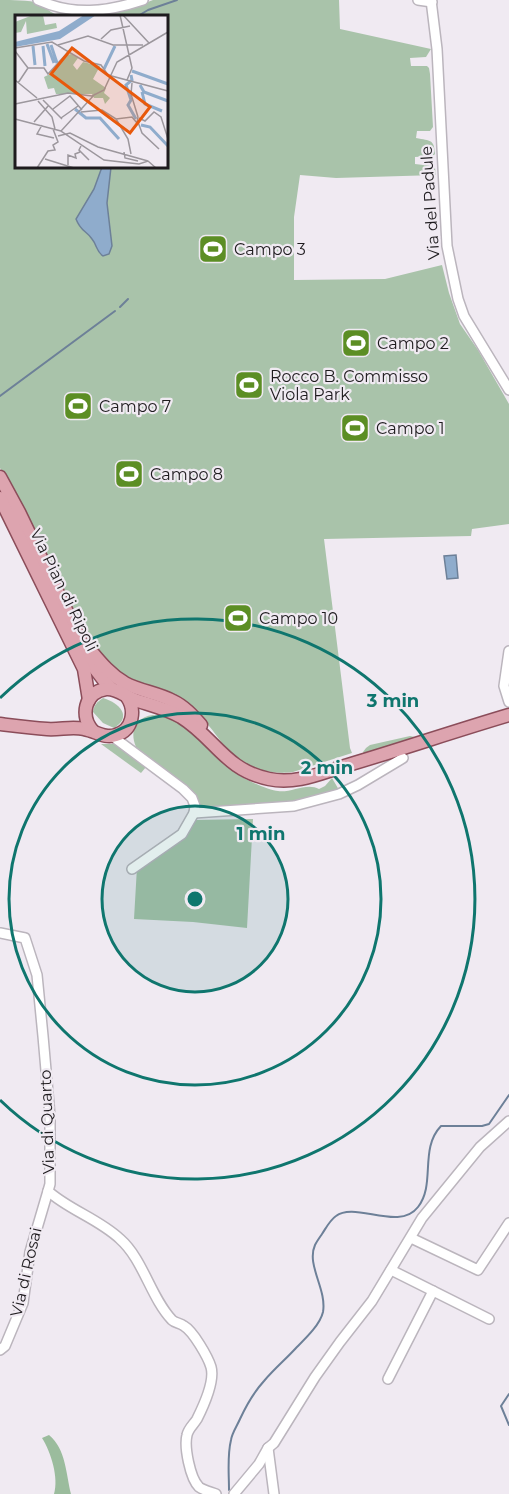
<svg xmlns="http://www.w3.org/2000/svg" width="509" height="1494" font-family="Montserrat,sans-serif">
  <style>
    .green { fill: #a9c3aa; fill-rule: evenodd }
    .forest { fill: #9bbc9d }
    .water { fill: #8faccc; stroke: #6d8098; stroke-width: 1.5 }
    .lines { fill: none; stroke-linecap: round; stroke-linejoin: round }
    .stream { stroke: #6d8098; stroke-width: 2 }
    .minor-casing { stroke: #bbb5bd; stroke-width: 12 }
    .major-casing { stroke: #8b4d5a; stroke-width: 15 }
    .minor { stroke: #fff; stroke-width: 9 }
    .major { stroke: #dda4af; stroke-width: 12 }
    .ring { fill: none; stroke: #0f766e; stroke-width: 3 }
    .labels { text-anchor: middle; dominant-baseline: central; stroke-width: 4.5; stroke-linejoin: round; paint-order: stroke }
    .street-label { font-size: 16px; fill: #1e1b1e; stroke: #f0eaf2 }
    .poi-label { font-size: 16px; fill: #1e1b1e; stroke: #f0eaf2; text-anchor: start }
    .inset-river { fill: none; stroke: #8faccc; stroke-width: 3 }
    .inset-road { fill: none; stroke: #9c979d; stroke-width: 1.5 }
    .view { fill: #e8590c; fill-opacity: 0.15; stroke: #e8590c; stroke-width: 3 }
    .inset-edge { fill: none; stroke: #1e1b1e; stroke-width: 3 }
    .centre { fill: #0f766e; stroke: #f0eaf2; stroke-width: 3 }
    .ring-label { font-size: 18px; text-anchor: middle; font-weight: bold; fill: #0f766e; stroke: #f0eaf2; stroke-width: 4.5; stroke-linejoin: round; paint-order: stroke }
  </style>
  <rect width="100%" height="100%" fill="#f0eaf2"/>
  <g class="green">
    <path d="M0,0C12,0 29,0 39,3C45,6 48,11 55,14L140,5L153,0H339L340,29L431,49L426,57L410,58L411,66H427L429,68L430,74L433,127L430,131H417L416,138C431,141 434,139 435,154L433,156L415,157V164L432,166L435,168L436,175L336,178L300,175L294,217V280L385,279L442,265L449,293L460,324L478,350L509,404V524L472,529L471,536L324,539L350,748L352,753L293,772C279,774 261,772 248,765C227,755 218,735 203,719C196,712 183,708 175,703C142,686 106,671 86,638L11,486L0,468ZM16,16H166V166H16Z"/>
    <path d="M103,698C119,703 133,716 114,728L103,723L93,712C94,705 97,702 103,698Z"/>
    <path d="M153,715C193,718 208,757 239,775C246,780 270,791 278,791C291,793 307,782 319,789L325,786L332,778L339,790L293,803L199,811L187,787L136,747C129,731 136,717 153,715Z"/>
    <polygon points="410,736 420,738 365,756 363,752 366,748 370,745"/>
    <polygon points="101,744 115,744 146,767 141,773"/>
    <polygon points="253,819 247,928 193,922 134,919 137,867 193,820"/>
  </g>
  <path class="forest" d="M49,1435C66,1449 66,1474 71,1494H54C59,1478 51,1452 42,1438Z"/>
  <g class="water">
    <path d="M102,167H111L107,203L112,246L109,254L103,256C96,251 97,245 92,239C86,230 81,232 76,219L94,189Z"/>
    <polygon points="456,555 458,578 447,579 444,556"/>
  </g>
  <g class="lines">
    <g class="stream">
      <polyline points="138,16 148,10 177,0"/>
      <polyline points="120,307 128,299"/>
      <polyline points="0,396 115,311"/>
      <polyline points="509,1394 501,1406 509,1425"/>
      <path d="M229,1490C229,1473 227,1456 231,1440C232,1433 237,1426 240,1419C246,1406 254,1392 264,1381C274,1369 286,1359 296,1348C305,1339 320,1325 323,1312C327,1289 306,1265 315,1245C317,1241 320,1237 322,1234C326,1228 330,1220 336,1216C355,1201 399,1232 418,1207C436,1184 419,1149 441,1126H482L489,1124L509,1095"/>
    </g>
    <g class="minor-casing">
      <g id="minor">
        <path d="M38,0C73,16 107,12 143,0"/>
        <polyline points="418,0 432,2"/>
        <polyline points="431,0 437,49 447,246 458,299 464,316 509,390"/>
        <polyline points="509,651 504,686 509,702"/>
        <polyline points="112,736 183,789 192,798 195,806 194,813 182,834 132,869"/>
        <polyline points="194,813 294,806 339,794 358,785 403,758"/>
        <path d="M0,933L25,938L37,975L43,1036L50,1116V1184L48,1191C69,1210 99,1219 120,1239C143,1259 151,1298 172,1320C175,1323 180,1323 184,1326C193,1331 208,1357 211,1367C215,1381 203,1407 197,1419C194,1424 188,1429 187,1435C184,1447 190,1478 199,1487C203,1490 211,1492 216,1494"/>
        <polyline points="411,1238 478,1270 509,1223"/>
        <polyline points="391,1270 489,1319"/>
        <polyline points="0,1350 5,1346 23,1303 30,1252 48,1191"/>
        <polyline points="388,1379 433,1291"/>
        <polyline points="268,1448 274,1494"/>
        <polyline points="234,1494 259,1464 268,1448 274,1443 315,1377 340,1342 372,1301 422,1218 480,1147 509,1121"/>
      </g>
    </g>
    <g class="major-casing">
      <g id="major">
        <polyline points="0,477 19,512 93,666 106,683 112,689"/>
        <polyline points="0,498 84,669 89,700"/>
        <path d="M91,651C101,663 111,675 125,683C140,691 158,693 173,701C184,706 193,716 201,725"/>
        <path d="M0,724C16,726 31,728 47,729C60,730 72,726 84,729C96,731 104,739 116,735C133,730 136,710 127,697"/>
        <path d="M93,731C80,717 84,692 106,689C117,688 124,696 135,700C150,705 167,709 181,717C215,738 225,770 269,779C297,785 323,772 348,765C402,749 455,731 509,715"/>
      </g>
    </g>
    <use href="#minor" class="minor"/>
    <use href="#major" class="major"/>
  </g>
  <circle cx="195" cy="899" r="93" fill="#0f766e" fill-opacity=".12"/>
  <g class="ring">
    <circle cx="195" cy="899" r="93"/>
    <circle cx="195" cy="899" r="186"/>
    <path d="M0 698A280 280 0 1 1 0 1100"/>
  </g>
  <defs>
    <g id="stadium-square" transform="scale(1.5)"><rect x="-9" y="-9" width="18" height="18" rx="4" fill="#5c8e24" stroke="#f0eaf2"/><path d="M0-5a6.5 5 0 1 0 0 10a6.5 5 0 1 0 0-10ZM-3.5-1.8h7v3.6h-7Z" fill="#fff"/></g>
  </defs>
  <g fill-rule="evenodd">
    <use href="#stadium-square" x="213" y="249"/>
    <use href="#stadium-square" x="356" y="343"/>
    <use href="#stadium-square" x="249" y="385"/>
    <use href="#stadium-square" x="78" y="406"/>
    <use href="#stadium-square" x="355" y="428"/>
    <use href="#stadium-square" x="129" y="474"/>
    <use href="#stadium-square" x="238" y="618"/>
  </g>
  <g class="labels">
    <g class="street-label">
      <text transform="translate(430 203) rotate(-94)">Via del Padule</text>
      <text transform="translate(64 590) rotate(64)">Via Pian di Ripoli</text>
      <text transform="translate(47 1122) rotate(-92)">Via di Quarto</text>
      <text transform="translate(26 1272) rotate(-77)">Via di Rosai</text>
    </g>
    <g class="poi-label">
      <text x="234" y="249">Campo 3</text>
      <text x="377" y="343">Campo 2</text>
      <text x="270" y="376">Rocco B. Commisso<tspan x="270" dy="18">Viola Park</tspan></text>
      <text x="99" y="406">Campo 7</text>
      <text x="376" y="428">Campo 1</text>
      <text x="150" y="474">Campo 8</text>
      <text x="259" y="618">Campo 10</text>
    </g>
  </g>
  <g transform="translate(15 15)">
    <rect width="153" height="153" fill="#f0eaf2"/>
    <path d="M18,0H28L30,10L41,8L42,13L12,19L11,6L6,17L0,18V7ZM56,39L63,43L58,50L62,55L68,47L85,51L78,64L91,73L89,78L95,83L90,89L88,83H79L77,79H41L39,73L33,74L29,62L39,57L49,41Z" fill="#a9c3aa"/>
    <path d="M69,0H81L45,24L0,32V27L44,16Z" fill="#8faccc"/>
    <path class="inset-river" d="M32,29L39,48M36,30L42,48M18,31L20,50M28,31L30,51M89,54L100,31M117,56L153,69M116,60L117,65L111,70L116,85L113,90L121,104M125,70L129,77L153,86M127,77L130,89L147,96M60,94L71,103H85L104,124M126,110L135,112L153,131"/>
    <path class="inset-road" d="M105,0L117,53L112,65M108,0L134,28M86,24L96,15L115,11M43,30L73,21L98,30H128M0,33L37,27L69,46L86,50L93,60L153,76M0,36L13,53M13,53H29L33,59L53,37M0,65L22,83M3,68L13,53M117,68L116,79L123,102M80,79L46,116L89,145L124,149L133,146L141,153M77,81L89,75L102,47L153,17M28,85L47,104M23,86L37,102L40,114M0,89L53,78L77,81M38,94L55,81L67,95M66,97L87,95L101,104L117,102L122,108L123,102M46,103L63,91M124,103L130,106L139,97L146,102L153,124M0,104L46,116M101,104L113,124L116,139M19,107L34,90M123,107L127,118L144,134M27,110L22,119L39,123M43,121L55,118L83,132L133,146M66,131L64,135L74,145M109,137L110,143L123,146M30,144L59,153M53,150V140L61,143L60,139L65,137M22,153L33,136L40,135L38,130L43,127L38,114"/>
    <path class="view" d="M57,33L135,92L115,118L36,59Z"/>
    <rect width="153" height="153" class="inset-edge"/>
  </g>
  <circle cx="195" cy="899" r="9" class="centre"/>
  <g class="ring-label">
    <text x="393" y="707">3 min</text>
    <text x="327" y="774">2 min</text>
    <text x="261" y="840">1 min</text>
  </g>
</svg>
